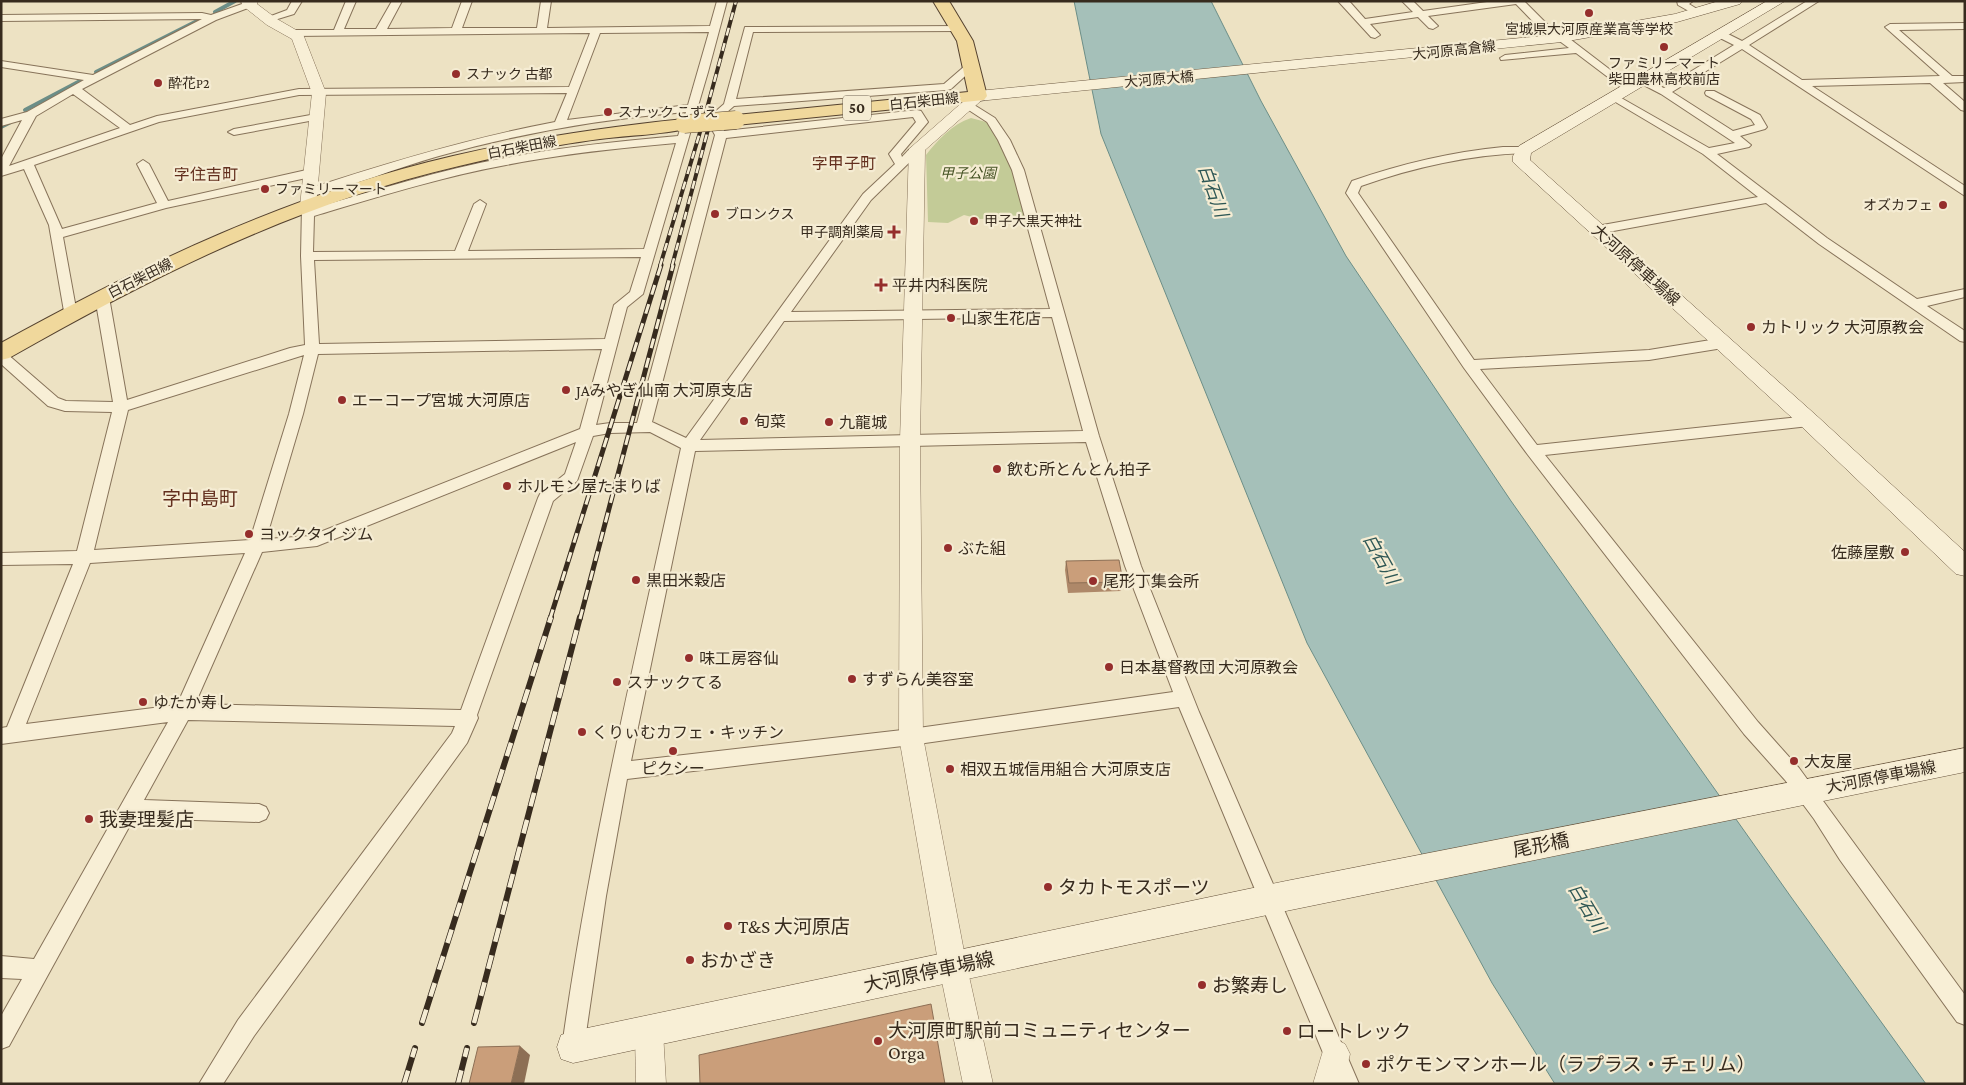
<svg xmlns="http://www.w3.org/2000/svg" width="1966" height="1085" font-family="'Crimson Pro','Noto Sans JP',serif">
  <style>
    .green { fill: #c3cb97 }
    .water { fill: #a5c0b9; stroke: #6c8e87 }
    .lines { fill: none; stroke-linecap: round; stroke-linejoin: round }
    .stream { stroke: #6c8e87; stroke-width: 4 }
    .minor-casing { stroke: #87735a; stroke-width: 2 }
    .tertiary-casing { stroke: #87735a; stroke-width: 1 }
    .secondary-casing { stroke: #69553e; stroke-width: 1 }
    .primary-casing { stroke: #55422f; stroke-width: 2 }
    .minor { fill: #f8efd6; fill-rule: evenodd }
    .tertiary { fill: #f8efd6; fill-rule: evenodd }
    .secondary { fill: #f8efd6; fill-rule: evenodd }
    .primary { fill: #f0d89c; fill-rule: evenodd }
    .rail-far2-casing { stroke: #372b1e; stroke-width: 4 }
    .rail-far1-casing { stroke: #372b1e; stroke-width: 5 }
    .rail-casing { stroke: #372b1e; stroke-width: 6 }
    .rail-far2 { stroke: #f5ecd3; stroke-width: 2.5; stroke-dasharray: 8; stroke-linecap: butt }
    .rail-far1 { stroke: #f5ecd3; stroke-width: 3; stroke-dasharray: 10; stroke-linecap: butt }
    .rail { stroke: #f5ecd3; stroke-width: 4.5; stroke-dasharray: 14; stroke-linecap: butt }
    .primary-bridge-casing { stroke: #55422f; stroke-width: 19; stroke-linecap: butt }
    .primary-bridge { stroke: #f0d89c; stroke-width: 18 }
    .wall { fill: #ae8869 }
    .shaded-wall { fill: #8d6f55 }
    .building { fill: #ca9e7a; stroke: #8d6f55 }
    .poi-dot { fill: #952e2c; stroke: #f5ecd3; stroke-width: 2 }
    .labels { text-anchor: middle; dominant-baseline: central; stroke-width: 4.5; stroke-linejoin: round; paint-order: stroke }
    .far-poi-label { font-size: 14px; fill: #372b1e; stroke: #f5ecd3; text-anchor: start }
    .far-street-label { font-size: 14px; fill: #372b1e; stroke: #f5ecd3 }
    .far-park-label { font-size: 14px; font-style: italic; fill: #465325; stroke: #f5ecd3 }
    .shield { fill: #f5ecd3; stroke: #706554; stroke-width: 1 }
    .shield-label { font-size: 15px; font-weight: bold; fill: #372b1e }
    .far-quarter-label { font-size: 16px; fill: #632f1e; stroke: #f5ecd3 }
    .street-label { font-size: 16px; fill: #372b1e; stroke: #f5ecd3 }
    .poi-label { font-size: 16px; fill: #372b1e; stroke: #f5ecd3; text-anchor: start }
    .water-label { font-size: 18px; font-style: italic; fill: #2e5755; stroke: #f5ecd3 }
    .quarter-label { font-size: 19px; fill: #632f1e; stroke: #f5ecd3 }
    .near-poi-label { font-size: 19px; fill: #372b1e; stroke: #f5ecd3; text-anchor: start }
    .near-street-label { font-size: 19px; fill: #372b1e; stroke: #f5ecd3 }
  </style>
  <rect width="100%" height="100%" fill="#ede2c3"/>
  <path class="green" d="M971,118L986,122L1001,143L1014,171L1026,217L980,219L964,215L948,223L928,222L926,155C938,140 952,124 971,118Z"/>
  <polygon class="water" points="1074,1 1211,1 1261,101 1346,256 1511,501 1791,897 1926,1084 1555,1084 1492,983 1307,643 1101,134"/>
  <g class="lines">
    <g class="stream">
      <polyline points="215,12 235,1"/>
      <polyline points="96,72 199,20"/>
      <polyline points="25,110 80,81"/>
      <polyline points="1,127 9,123"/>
    </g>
    <g class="minor-casing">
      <g id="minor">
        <path d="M241,1H252L253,3L248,8L216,20L82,89L130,125L157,116L299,89L569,87L590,33L294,36L289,33L294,30H334L346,1H356L344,29H376L392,1H402L387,29L452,28L462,1H472L462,28H537L541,1H551L547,28L710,26L717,1H727L708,72L643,294L627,307L596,425L610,423H637L715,135L711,128L716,111L724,104L745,27L962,26V30L958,31L753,32L736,99L944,84L966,65H974L975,67L951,89L947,90L734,106L727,112L723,128L724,131L917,110L921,111L928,122L901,154L902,157C908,151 912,144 921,147L923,149L921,151L871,200L791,312L1050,309L1012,170L998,140L987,122L961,105L963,103H971L995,118L1010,140L1024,170L1099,436L1141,566L1199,712L1359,1084H1336L1179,707L911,745L627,779L606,896L584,1047L581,1055L573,1058L565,1055L562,1047C590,845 638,648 681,448L650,432L610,433L593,436L577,481L553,501L477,715L478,718L467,743L254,1036L223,1084H199L238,1020L452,733L455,726L188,720L144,800L259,804L266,807L269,813L266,819L259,822L134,818L9,1046L1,1049V1016L22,979L1,978V956L34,959L168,722L1,744V728L7,727L73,564L1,565V553L77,551L112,412L65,411L48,406L1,364V351L6,353L58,398L66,401L113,402L95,297L102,293L109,297L127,400L290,348L305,345L301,256L302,206L304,203H312L314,208C377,190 440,170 505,158C562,147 620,141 678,136L686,112C602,119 520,133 439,156C396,168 353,186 309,197L305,196L303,193L305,190C387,163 470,138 555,122L567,93L299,95L159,122L34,165L62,229L157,203L137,164L143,160L149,164L168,201L311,169L317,173L311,177L166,208L63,237L77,314L75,317H65L49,225L24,169L1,176V159L22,120L1,126V119L27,112L84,80L1,67V61L93,75L202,19L1,21V15L202,13L211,15L242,4ZM709,32L688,105L567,120L600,33ZM73,94L120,128L9,166L36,116ZM913,117L916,122L889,154L895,164L863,194L686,438L652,422L726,138ZM676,143L644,249L468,251L486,204L480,200L474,204L455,251L313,252L314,216C377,197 441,177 506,165C562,154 619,148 676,143ZM641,257L630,292L614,305L605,339L319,344L314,260ZM1052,317L1083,431L700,440L784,321ZM602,349L580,429L310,536L266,539L303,414L318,354ZM304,355L289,414L250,540L94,550L128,410ZM576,442L565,474L540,494L538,498L461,710L195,704L262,552L317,546ZM1086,442L1125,566L1173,692L911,729L631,761L695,451ZM245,553L177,705L26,724L90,563Z"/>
        <polygon points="292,1 302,1 294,14 268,22 263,19 287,10"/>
        <polygon points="1338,1 1349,1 1365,19 1413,12 1402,1 1413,1 1423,11 1494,1 1524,1 1554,31 1566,36 1634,88 1629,91 1625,90 1576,53 1501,60 1500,58 1505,55 1569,48 1558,40 1546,35 1516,4 1428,16 1438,26 1433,29 1429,28 1418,17 1370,24 1380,35 1375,38 1371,37"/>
        <polygon points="1677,1 1693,1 1689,4 1702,12 1700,14 1694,14 1678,5"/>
        <polygon points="1807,1 1819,1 1749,45 1802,80 1940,76 1885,27 1890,24 1965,23 1965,29 1899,30 1952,76 1965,76 1965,82 1943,83 1965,102 1965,111 1961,110 1930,83 1812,86 1965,186 1965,196 1742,49 1672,92 1733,131 1755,125 1751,119 1706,95 1705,93 1706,91 1714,91 1760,115 1767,127 1765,129 1740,136 1751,145 1749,147 1717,154 1827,238 1917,299 1965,289 1965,297 1927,306 1965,331 1965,342 1960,341 1819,244 1766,203 1597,234 1591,230 1597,226 1758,197 1703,154 1607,97 1612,94 1616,95 1709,148 1735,143 1661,94 1636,81 1641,78 1664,88 1734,45 1718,37 1718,33 1726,33 1742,41"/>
        <polygon points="316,114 320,115 322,117 320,119 234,135 228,132 234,129"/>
        <path d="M1503,147H1525L1531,150L1525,153C1468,155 1415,167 1361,186L1358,193L1474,360L1649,350L1723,338L1728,340L1730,343L1728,346L1723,348L1649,360L1480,369L1537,445L1809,416L1814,417L1816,421L1814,425L1809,426L1545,455L1758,722L1799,768L1965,995V1025L1957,1022L1840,860L1814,819L1785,780L1744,734L1528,455L1464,368L1346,193L1352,181C1401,164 1451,152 1503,147Z"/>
      </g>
    </g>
    <g class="tertiary-casing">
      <g id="tertiary">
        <polygon points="243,1 258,1 257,4 277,19 303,34 326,93 316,206 314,209 302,209 300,206 312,93 292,39 267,25 243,6"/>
        <polygon points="978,92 983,93 985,96 983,99 925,150 920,441 923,737 967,967 993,1084 963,1084 939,967 899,737 900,441 909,149 973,93"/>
        <polygon points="649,1018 659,1022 663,1032 666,1084 636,1084 635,1032 639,1022"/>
        <polygon points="1335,1039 1345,1044 1350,1054 1343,1084 1313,1084 1325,1044"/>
      </g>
    </g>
    <g class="secondary-casing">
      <g id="secondary">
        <polygon points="1719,1 1742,1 1740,4 1677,22 1562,42 978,101 972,99 970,96 972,93 978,91 1562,34 1675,14"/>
        <polygon points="1767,1 1785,1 1531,153 1530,160 1817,416 1965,552 1965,576 1956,574 1801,426 1513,162 1513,156 1519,146"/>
        <polygon points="1965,748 1965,772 1286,911 573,1063 561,1059 557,1047 561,1035 573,1031 1286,881"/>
      </g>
    </g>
    <g class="primary-casing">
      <g id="primary">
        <polygon points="933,1 949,1 973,41 987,96 984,100 736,125 730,124 727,120 730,116 736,115 968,92 957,41"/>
        <path d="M684,119L690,120L693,124L690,128C662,135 630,135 600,139C553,145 506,155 459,166C299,203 151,277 9,358L1,360V343C144,264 293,193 453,156C530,138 606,127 684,119Z"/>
      </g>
    </g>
    <use href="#minor" class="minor"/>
    <use href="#tertiary" class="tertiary"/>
    <use href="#secondary" class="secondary"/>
    <use href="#primary" class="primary"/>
    <g class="rail-far2-casing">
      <g id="rail-far2">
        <polyline points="660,266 706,112 736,1"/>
        <polyline points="672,266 710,122"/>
      </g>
    </g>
    <g class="rail-far1-casing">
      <g id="rail-far1">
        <polyline points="550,619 661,265"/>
        <polyline points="580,619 673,265"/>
      </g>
    </g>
    <g class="rail-casing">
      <g id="rail">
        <polyline points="422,1023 551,617"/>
        <polyline points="474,1023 580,617"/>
        <polyline points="404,1084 415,1048"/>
        <polyline points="458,1084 467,1048"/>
      </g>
    </g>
    <use href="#rail-far2" class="rail-far2"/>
    <use href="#rail-far1" class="rail-far1"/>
    <use href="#rail" class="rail"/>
    <g class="primary-bridge-casing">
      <polyline id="primary-bridge" points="684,124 736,120"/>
    </g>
    <use href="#primary-bridge" class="primary-bridge"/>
  </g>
  <polygon class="wall" points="1066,561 1123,582 1121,591 1068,593 1065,570"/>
  <polygon class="shaded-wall" points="520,1046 530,1055 524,1084 511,1084"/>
  <g class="building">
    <polygon points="1119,560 1123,582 1069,583 1066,561"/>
    <polygon points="931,1004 945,1084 700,1084 699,1055"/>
    <polygon points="520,1046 511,1084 469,1084 478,1047"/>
  </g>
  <g class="poi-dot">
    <circle cx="1589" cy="13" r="5"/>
    <circle cx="1664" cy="47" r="5"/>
    <circle cx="456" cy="74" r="5"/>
    <circle cx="158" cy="83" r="5"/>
    <circle cx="608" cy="112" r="5"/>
    <circle cx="265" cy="189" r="5"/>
    <circle cx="1943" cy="205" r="5"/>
    <circle cx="715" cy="214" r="5"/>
    <circle cx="974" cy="221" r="5"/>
    <path d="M891.5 224.5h5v5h5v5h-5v5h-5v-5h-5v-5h5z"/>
    <path d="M878.5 277.5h5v5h5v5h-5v5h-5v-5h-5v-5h5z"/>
    <circle cx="951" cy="318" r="5"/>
    <circle cx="1751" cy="327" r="5"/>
    <circle cx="566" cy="390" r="5"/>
    <circle cx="342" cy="400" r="5"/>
    <circle cx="744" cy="421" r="5"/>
    <circle cx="829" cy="422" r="5"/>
    <circle cx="997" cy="469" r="5"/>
    <circle cx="507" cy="486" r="5"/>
    <circle cx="249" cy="534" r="5"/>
    <circle cx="948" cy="548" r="5"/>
    <circle cx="1905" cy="552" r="5"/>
    <circle cx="636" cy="580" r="5"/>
    <circle cx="1093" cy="581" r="5"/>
    <circle cx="689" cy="658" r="5"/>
    <circle cx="1109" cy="667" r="5"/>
    <circle cx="852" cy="679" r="5"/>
    <circle cx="617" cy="682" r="5"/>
    <circle cx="143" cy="702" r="5"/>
    <circle cx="582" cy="732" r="5"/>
    <circle cx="673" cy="751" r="5"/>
    <circle cx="1794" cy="761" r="5"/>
    <circle cx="950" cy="769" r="5"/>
    <circle cx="89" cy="819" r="5"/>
    <circle cx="1048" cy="887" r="5"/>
    <circle cx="728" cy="926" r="5"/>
    <circle cx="690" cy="960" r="5"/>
    <circle cx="1202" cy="985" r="5"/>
    <circle cx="1287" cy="1031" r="5"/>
    <circle cx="878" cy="1041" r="5"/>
    <circle cx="1366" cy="1064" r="5"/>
  </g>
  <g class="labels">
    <g class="far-poi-label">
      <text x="1589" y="29" text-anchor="middle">宮城県大河原産業高等学校</text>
      <text x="1664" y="63" text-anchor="middle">ファミリーマート<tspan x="1664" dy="16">柴田農林高校前店</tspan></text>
      <text x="466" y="74">スナック 古都</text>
      <text x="168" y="83">酔花P2</text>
      <text x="618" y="112">スナック こずえ</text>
      <text x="275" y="189">ファミリーマート</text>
      <text x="1933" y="205" text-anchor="end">オズカフェ</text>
      <text x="725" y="214">ブロンクス</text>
      <text x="984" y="221">甲子大黒天神社</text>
      <text x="884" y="232" text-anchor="end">甲子調剤薬局</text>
    </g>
    <g class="far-street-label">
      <text transform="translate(1454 50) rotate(-6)">大河原高倉線</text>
      <text transform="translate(1159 79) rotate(-5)">大河原大橋</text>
      <text transform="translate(924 101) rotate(-6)">白石柴田線</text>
      <text transform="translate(522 147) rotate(-11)">白石柴田線</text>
      <text transform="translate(140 278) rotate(-27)">白石柴田線</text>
    </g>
    <g class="far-park-label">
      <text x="968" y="173">甲子公園</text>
    </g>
    <rect class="shield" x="843" y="95.5" width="28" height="25" rx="4"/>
    <g class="shield-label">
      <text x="857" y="108">50</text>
    </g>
    <g class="far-quarter-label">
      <text x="844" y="163">字甲子町</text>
      <text x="206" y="174">字住吉町</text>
    </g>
    <g class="street-label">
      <text transform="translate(1636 265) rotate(42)">大河原停車場線</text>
      <text transform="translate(1881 777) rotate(-11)">大河原停車場線</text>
    </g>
    <g class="poi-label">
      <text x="892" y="285">平井内科医院</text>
      <text x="961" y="318">山家生花店</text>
      <text x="1761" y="327">カトリック 大河原教会</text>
      <text x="576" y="390">JAみやぎ仙南 大河原支店</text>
      <text x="352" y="400">エーコープ宮城 大河原店</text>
      <text x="754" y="421">旬菜</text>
      <text x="839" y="422">九龍城</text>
      <text x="1007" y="469">飲む所とんとん拍子</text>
      <text x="517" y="486">ホルモン屋たまりば</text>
      <text x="259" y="534">ヨックタイ ジム</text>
      <text x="958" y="548">ぶた組</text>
      <text x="1895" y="552" text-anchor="end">佐藤屋敷</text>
      <text x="646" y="580">黒田米穀店</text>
      <text x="1103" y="581">尾形丁集会所</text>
      <text x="699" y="658">味工房容仙</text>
      <text x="1119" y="667">日本基督教団 大河原教会</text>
      <text x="862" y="679">すずらん美容室</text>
      <text x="627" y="682">スナックてる</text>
      <text x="153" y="702">ゆたか寿し</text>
      <text x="592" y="732">くりぃむカフェ・キッチン</text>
      <text x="1804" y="761">大友屋</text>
      <text x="673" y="768" text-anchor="middle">ピクシー</text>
      <text x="960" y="769">相双五城信用組合 大河原支店</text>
    </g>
    <g class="water-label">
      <text transform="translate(1213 191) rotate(70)">白石川</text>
      <text transform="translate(1381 559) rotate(61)">白石川</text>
      <text transform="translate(1587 908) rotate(59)">白石川</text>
    </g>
    <g class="quarter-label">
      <text x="200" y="498">字中島町</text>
    </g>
    <g class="near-poi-label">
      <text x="99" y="819">我妻理髪店</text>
      <text x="1058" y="887">タカトモスポーツ</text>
      <text x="738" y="926">T&amp;S 大河原店</text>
      <text x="700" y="960">おかざき</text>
      <text x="1212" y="985">お繁寿し</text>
      <text x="888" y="1030">大河原町駅前コミュニティセンター<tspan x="888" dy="22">Orga</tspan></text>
      <text x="1297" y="1031">ロートレック</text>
      <text x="1376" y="1064">ポケモンマンホール（ラプラス・チェリム）</text>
    </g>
    <g class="near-street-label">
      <text transform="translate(1541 845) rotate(-11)">尾形橋</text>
      <text transform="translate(929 972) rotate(-12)">大河原停車場線</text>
    </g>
  </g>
  <rect width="1966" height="1085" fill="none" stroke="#372b1e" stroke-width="5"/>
</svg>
